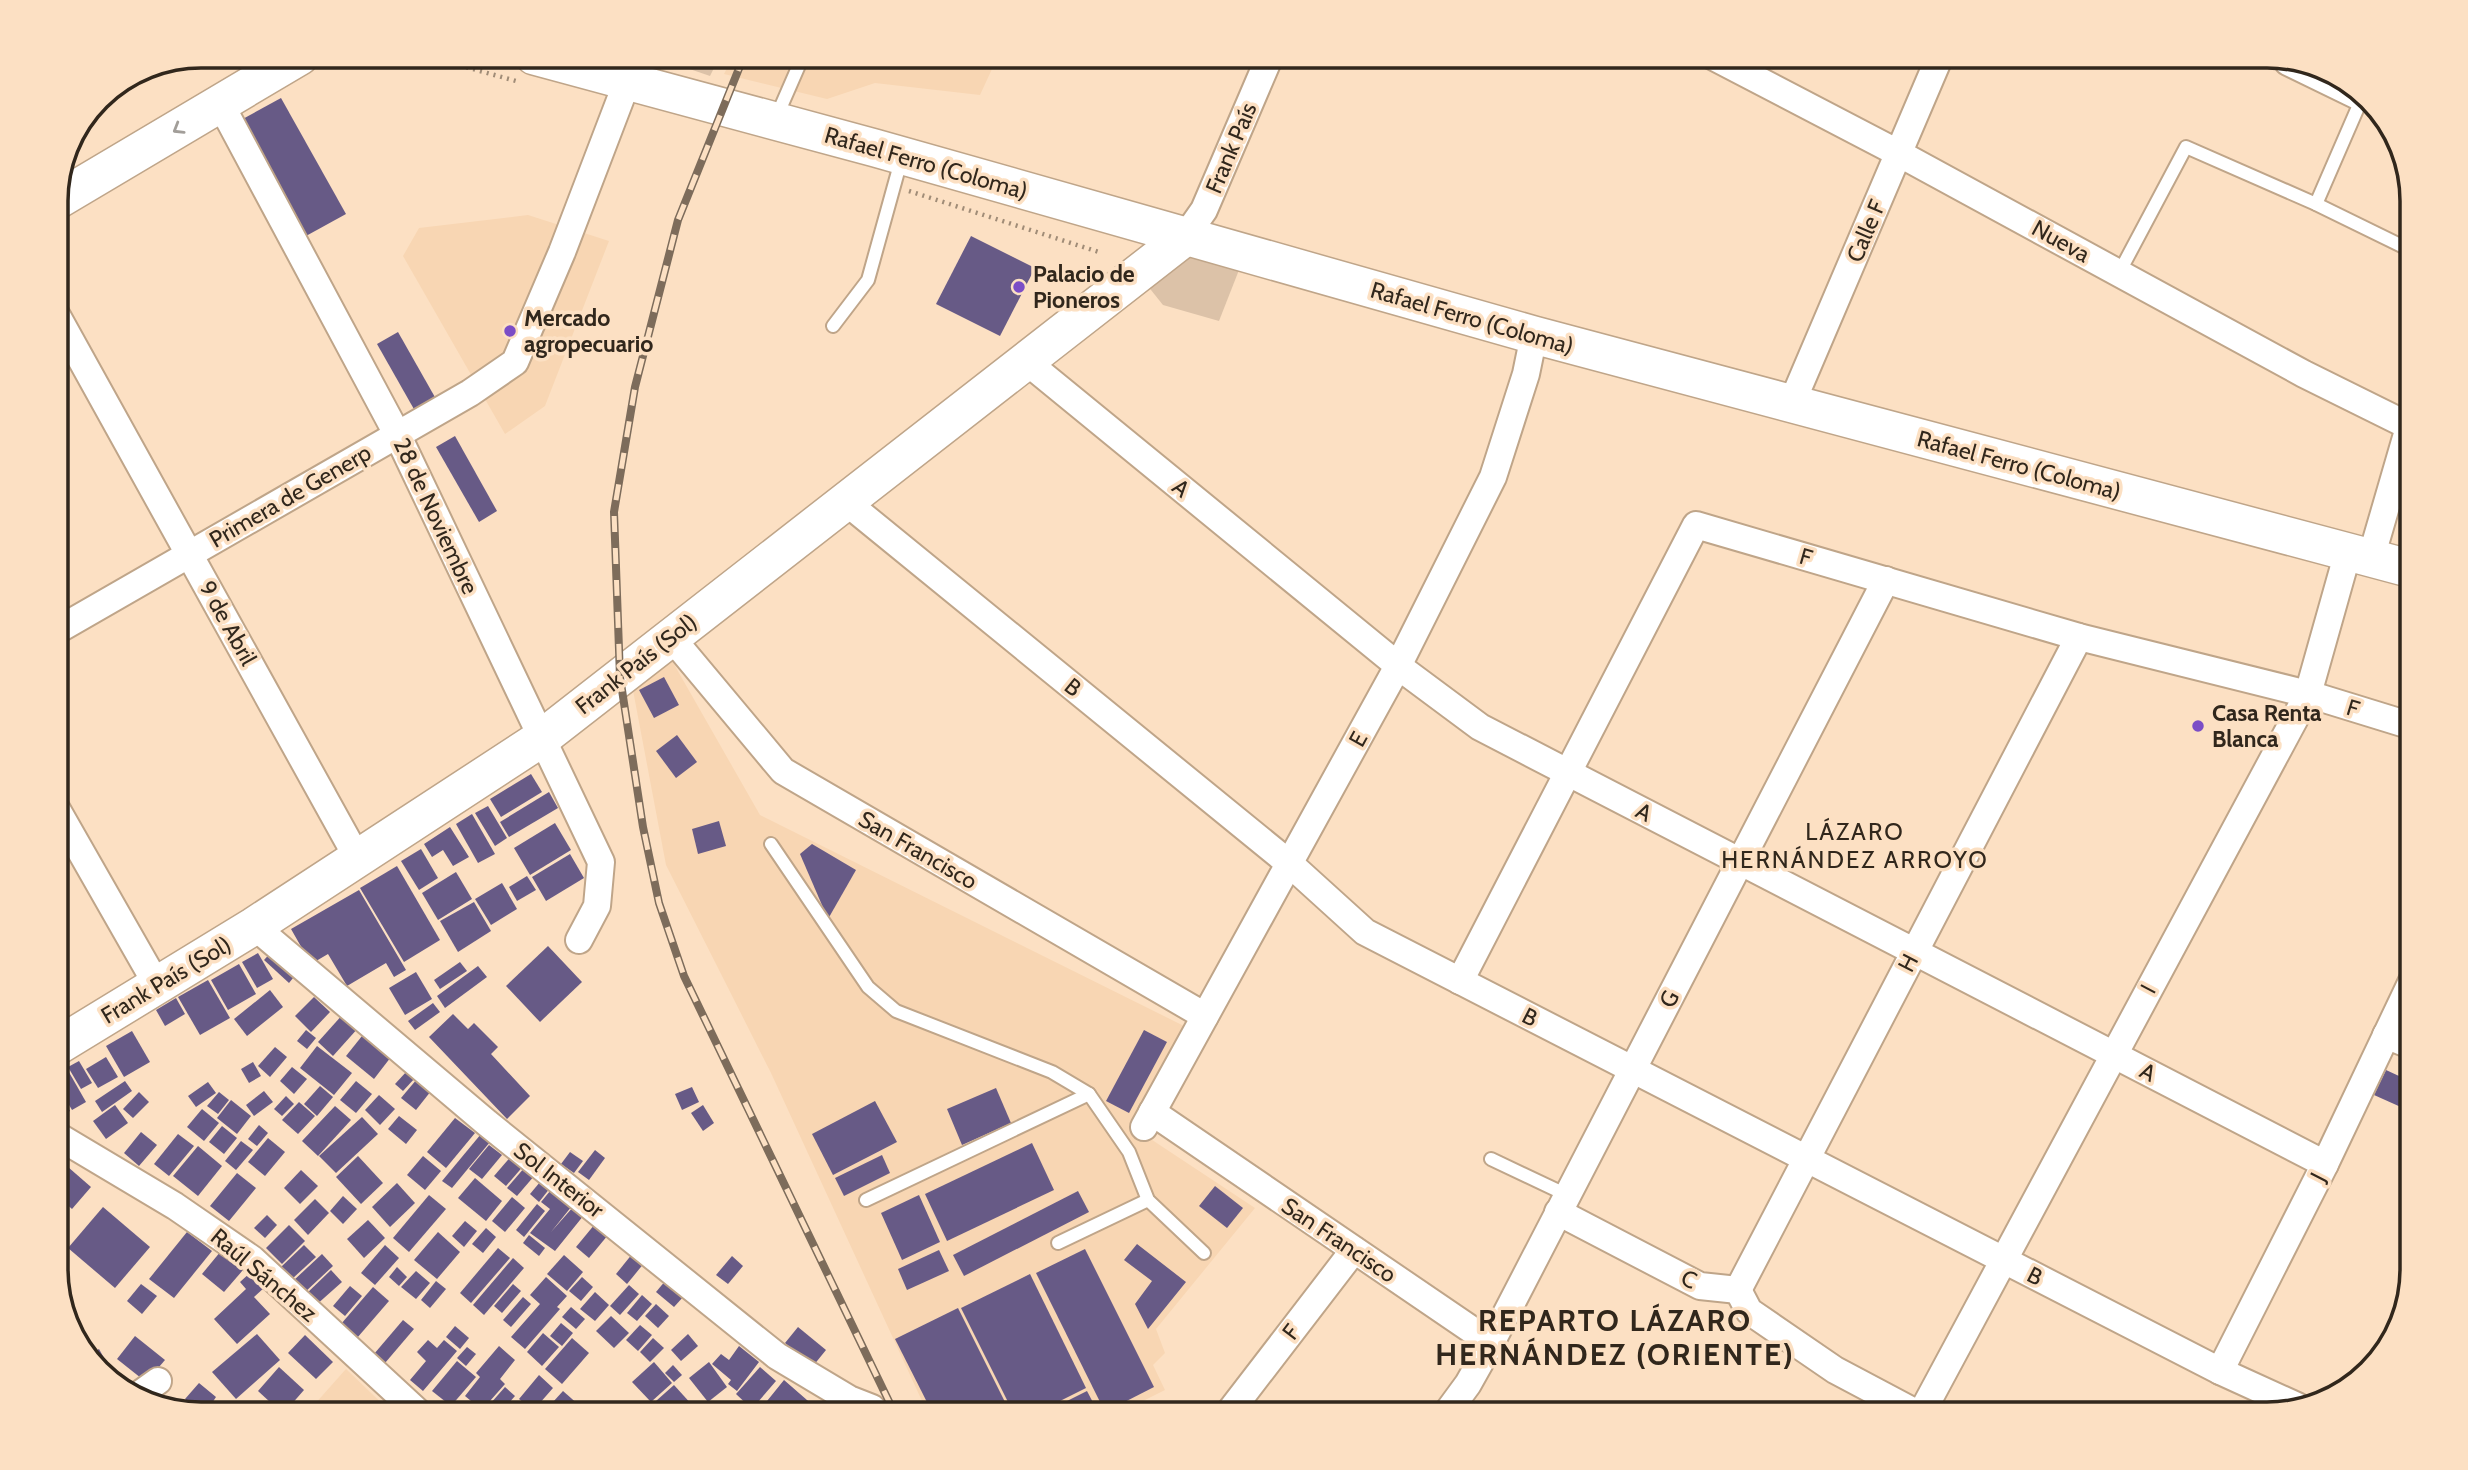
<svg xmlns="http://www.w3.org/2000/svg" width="2468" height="1470" font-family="Cabin,sans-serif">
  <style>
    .built { fill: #f8d6b3 }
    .green { fill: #dcc2a8 }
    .building { fill: #675a86 }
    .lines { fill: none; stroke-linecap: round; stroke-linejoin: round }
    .lane-casing { stroke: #bfa589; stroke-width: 16 }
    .street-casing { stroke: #bfa589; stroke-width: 30 }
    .secondary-casing { stroke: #bfa589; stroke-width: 40 }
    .path { stroke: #a08c77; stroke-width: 4.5; stroke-dasharray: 2 5; stroke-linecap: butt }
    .lane { stroke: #fff; stroke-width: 12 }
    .street { stroke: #fff; stroke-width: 26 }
    .secondary { stroke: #fff; stroke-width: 37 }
    .rail-casing { stroke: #7d6c5b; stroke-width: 8 }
    .rail { stroke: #fce0c3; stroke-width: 5; stroke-dasharray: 16; stroke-linecap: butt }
    .oneway { stroke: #a29e99 }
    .poi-dot { fill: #7b4dc6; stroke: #fce0c3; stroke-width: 2.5 }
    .labels { text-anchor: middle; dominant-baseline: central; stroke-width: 7; stroke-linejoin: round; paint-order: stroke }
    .street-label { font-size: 23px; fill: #31271c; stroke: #fce0c3 }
    .poi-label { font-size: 23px; font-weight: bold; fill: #31271c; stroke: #fce0c3; text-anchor: start }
    .neighbourhood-label { font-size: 24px; letter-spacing: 2px; fill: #31271c; stroke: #fce0c3 }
    .district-label { font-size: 30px; font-weight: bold; letter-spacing: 2px; fill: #31271c; stroke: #fce0c3 }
    .rim { fill: none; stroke: #31271c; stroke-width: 3.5 }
  </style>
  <rect width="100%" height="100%" fill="#fce0c3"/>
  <g class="built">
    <polygon points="733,56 998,56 980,95 875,83 827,99 724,74"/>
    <polygon points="528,215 609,241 545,406 505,434 403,256 419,228"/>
    <polygon points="671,659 760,815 1184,1026 1131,1126 1255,1208 1156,1329 1165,1353 1153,1365 1165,1390 1117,1414 928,1414 771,1073 666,865 632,685"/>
    <polygon points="346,1369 393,1414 306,1414"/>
  </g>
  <g class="green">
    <polygon points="652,56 720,56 710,76"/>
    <polygon points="1192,256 1239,270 1219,321 1163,305 1147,285 1176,261"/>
  </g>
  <g class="building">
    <polygon points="281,98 346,214 306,236 241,120"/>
    <polygon points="971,236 1035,268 1000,336 936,304"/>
    <polygon points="398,332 436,399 415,411 377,344"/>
    <polygon points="455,436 497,511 479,522 436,447"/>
    <polygon points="664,677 679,705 654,718 639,690"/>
    <polygon points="677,735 697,762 676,778 656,751"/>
    <polygon points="531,774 542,792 501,817 490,799"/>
    <polygon points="549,792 558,808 509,837 500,822"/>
    <polygon points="488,806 507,838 495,846 475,813"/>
    <polygon points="472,814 495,854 478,863 456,824"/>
    <polygon points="719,821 726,846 698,854 692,829"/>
    <polygon points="555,823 571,850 530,875 514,848"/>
    <polygon points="450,827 469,857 453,866 443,850 432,857 424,844"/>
    <polygon points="812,844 856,870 828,919 800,854"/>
    <polygon points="421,849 438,878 419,890 401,861"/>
    <polygon points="570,854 584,878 546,901 532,877"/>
    <polygon points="397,866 440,940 404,962 360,888"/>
    <polygon points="456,872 472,899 438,920 422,893"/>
    <polygon points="527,876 536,890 517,901 509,887"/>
    <polygon points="502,883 517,909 491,925 475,899"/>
    <polygon points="359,890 406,970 394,977 386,963 347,986 328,954 311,964 291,929"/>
    <polygon points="474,902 491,931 458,952 440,921"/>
    <polygon points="548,946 582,982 540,1022 506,986"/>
    <polygon points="274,949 298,972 289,983 264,960"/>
    <polygon points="258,953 273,979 257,988 242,962"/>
    <polygon points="460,962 467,971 440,989 434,980"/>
    <polygon points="239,964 256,994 228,1010 211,980"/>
    <polygon points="478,966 487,977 445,1008 437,996"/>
    <polygon points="416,972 432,999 405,1015 389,988"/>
    <polygon points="208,980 230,1018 200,1035 178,997"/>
    <polygon points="270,990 283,1007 247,1036 234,1019"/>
    <polygon points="314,997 330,1012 311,1032 295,1016"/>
    <polygon points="176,998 185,1014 165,1026 156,1010"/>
    <polygon points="433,1003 440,1012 415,1030 408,1021"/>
    <polygon points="344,1013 359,1027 333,1056 318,1042"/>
    <polygon points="453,1014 468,1029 474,1023 498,1047 491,1054 530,1096 507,1119 429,1037"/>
    <polygon points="306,1030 316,1038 307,1049 297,1041"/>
    <polygon points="1144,1030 1167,1042 1129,1113 1106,1101"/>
    <polygon points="132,1031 150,1062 124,1077 106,1046"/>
    <polygon points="366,1031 394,1053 374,1079 346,1056"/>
    <polygon points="317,1046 352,1073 334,1095 300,1068"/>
    <polygon points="275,1047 287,1057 270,1077 258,1066"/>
    <polygon points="106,1057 118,1077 98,1088 86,1069"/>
    <polygon points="79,1061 92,1083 81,1089 68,1067"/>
    <polygon points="253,1062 261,1076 249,1083 241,1069"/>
    <polygon points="66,1067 86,1102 72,1110 56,1083 56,1073"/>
    <polygon points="292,1067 307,1079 294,1094 280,1081"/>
    <polygon points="2386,1070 2412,1082 2412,1112 2374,1095"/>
    <polygon points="407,1071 415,1078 403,1091 395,1084"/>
    <polygon points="417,1079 431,1091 416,1110 401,1098"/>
    <polygon points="125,1081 132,1091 102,1112 95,1101"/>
    <polygon points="356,1081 372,1094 356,1113 340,1100"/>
    <polygon points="208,1082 216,1093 196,1107 188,1096"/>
    <polygon points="320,1086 333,1097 317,1116 304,1104"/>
    <polygon points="56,1087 70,1111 62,1115 66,1122 56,1127"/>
    <polygon points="692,1087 699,1102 682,1110 675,1094"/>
    <polygon points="996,1088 1011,1123 962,1145 947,1109"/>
    <polygon points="264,1091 273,1102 254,1116 246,1105"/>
    <polygon points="139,1092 149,1102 133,1118 123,1109"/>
    <polygon points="219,1092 229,1100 218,1114 207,1106"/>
    <polygon points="379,1095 395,1109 380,1125 365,1110"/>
    <polygon points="286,1096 294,1104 282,1116 274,1109"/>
    <polygon points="231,1100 251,1116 237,1134 217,1118"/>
    <polygon points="875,1101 897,1142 833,1175 812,1134"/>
    <polygon points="299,1102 315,1116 298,1134 282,1120"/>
    <polygon points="115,1105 128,1123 106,1139 93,1121"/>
    <polygon points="703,1105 714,1123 703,1131 691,1113"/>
    <polygon points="335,1106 351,1120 318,1156 302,1141"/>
    <polygon points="202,1109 219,1123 204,1141 187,1127"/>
    <polygon points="399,1116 417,1130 406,1144 388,1129"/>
    <polygon points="362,1117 378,1134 336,1173 319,1156"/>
    <polygon points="455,1118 475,1133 446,1168 427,1152"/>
    <polygon points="259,1125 268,1133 257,1146 248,1139"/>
    <polygon points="222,1126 237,1138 224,1154 209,1142"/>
    <polygon points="141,1132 157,1145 139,1166 124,1153"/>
    <polygon points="178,1134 194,1146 169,1176 154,1164"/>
    <polygon points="481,1134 490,1142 452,1188 442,1181"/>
    <polygon points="268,1138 285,1152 265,1176 248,1162"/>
    <polygon points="241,1141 253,1150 236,1170 225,1161"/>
    <polygon points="1032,1143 1054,1190 947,1241 925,1194"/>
    <polygon points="489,1145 502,1155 482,1179 469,1169"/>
    <polygon points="198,1146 222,1166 198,1196 173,1176"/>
    <polygon points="595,1150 605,1158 589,1180 578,1172"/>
    <polygon points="570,1152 583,1161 574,1173 561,1164"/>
    <polygon points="513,1154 525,1164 506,1186 494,1176"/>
    <polygon points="882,1155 890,1173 844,1196 835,1178"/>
    <polygon points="358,1156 383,1183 361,1204 336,1177"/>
    <polygon points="423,1156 441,1171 425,1190 407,1175"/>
    <polygon points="68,1167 91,1187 72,1209 56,1195 56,1180"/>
    <polygon points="525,1167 535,1175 517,1196 507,1188"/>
    <polygon points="301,1170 318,1186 300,1204 284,1188"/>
    <polygon points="237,1173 256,1188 229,1221 210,1206"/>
    <polygon points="545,1176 554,1183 539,1202 530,1194"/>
    <polygon points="475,1178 502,1201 486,1221 458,1198"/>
    <polygon points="397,1183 415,1203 390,1227 372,1207"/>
    <polygon points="555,1185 576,1201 551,1232 574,1206 584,1215 555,1251 530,1233 550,1209 541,1202"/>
    <polygon points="1215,1186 1243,1208 1227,1228 1199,1206"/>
    <polygon points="1078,1191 1089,1212 964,1276 953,1255"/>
    <polygon points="429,1195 446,1209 409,1252 393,1238"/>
    <polygon points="919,1195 940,1242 902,1260 881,1213"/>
    <polygon points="343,1196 357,1209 343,1224 330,1211"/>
    <polygon points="512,1197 525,1208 505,1232 492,1221"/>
    <polygon points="315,1199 329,1213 308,1235 294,1220"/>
    <polygon points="537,1204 545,1211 524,1237 516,1230"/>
    <polygon points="103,1207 150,1247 115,1288 68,1248"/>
    <polygon points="267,1215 277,1225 265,1238 254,1228"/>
    <polygon points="368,1220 385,1238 364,1258 347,1239"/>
    <polygon points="465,1221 477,1231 464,1247 452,1236"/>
    <polygon points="595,1224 608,1235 589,1258 576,1247"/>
    <polygon points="289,1225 305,1241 282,1264 266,1248"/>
    <polygon points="486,1228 496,1237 483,1253 472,1244"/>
    <polygon points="187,1232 212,1251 174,1298 149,1279"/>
    <polygon points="438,1232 460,1252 437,1279 414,1260"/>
    <polygon points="529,1235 545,1248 539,1256 523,1243"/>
    <polygon points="1137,1244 1186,1282 1148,1329 1135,1304 1152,1281 1124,1260"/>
    <polygon points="304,1245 316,1257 292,1279 281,1267"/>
    <polygon points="385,1245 399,1258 375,1285 361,1273"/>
    <polygon points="498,1248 510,1258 471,1303 460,1293"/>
    <polygon points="1085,1249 1154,1387 1105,1412 1036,1273"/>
    <polygon points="939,1250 949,1271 907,1290 898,1269"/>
    <polygon points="221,1251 243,1270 224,1292 202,1274"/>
    <polygon points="633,1253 645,1262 627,1284 616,1274"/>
    <polygon points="322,1254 333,1266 304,1293 293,1281"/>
    <polygon points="564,1255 583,1272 567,1291 547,1274"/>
    <polygon points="732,1256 743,1266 728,1284 716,1275"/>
    <polygon points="513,1258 524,1268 484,1315 473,1305"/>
    <polygon points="397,1267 407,1277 399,1286 389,1277"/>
    <polygon points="331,1270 342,1282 315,1306 305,1295"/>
    <polygon points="416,1271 430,1283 416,1299 401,1287"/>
    <polygon points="251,1272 265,1287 254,1297 270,1314 237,1344 214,1319 246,1289 240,1282"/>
    <polygon points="1030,1274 1086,1388 1034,1414 1014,1414 961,1308"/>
    <polygon points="546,1277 567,1296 557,1307 560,1309 525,1349 511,1337 540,1304 530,1295"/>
    <polygon points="582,1277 593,1287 581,1301 569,1291"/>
    <polygon points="666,1280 684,1296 674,1307 656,1292"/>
    <polygon points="436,1281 446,1289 430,1308 421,1300"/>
    <polygon points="141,1284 157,1296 142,1314 127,1301"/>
    <polygon points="513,1284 521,1291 502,1313 494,1306"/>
    <polygon points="629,1285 639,1294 620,1315 610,1306"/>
    <polygon points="350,1286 362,1296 345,1316 333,1306"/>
    <polygon points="373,1287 389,1301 357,1338 341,1324"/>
    <polygon points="595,1292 609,1305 595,1321 580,1309"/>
    <polygon points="642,1295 652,1304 637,1321 627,1313"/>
    <polygon points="523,1297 531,1304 511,1327 503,1320"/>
    <polygon points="656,1304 669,1316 658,1328 645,1316"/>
    <polygon points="571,1307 585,1319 576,1329 562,1317"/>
    <polygon points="958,1308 1011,1414 933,1414 895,1339"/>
    <polygon points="611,1316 629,1333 614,1348 596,1331"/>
    <polygon points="403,1320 414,1329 385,1363 374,1354"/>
    <polygon points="561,1323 573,1333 562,1346 550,1336"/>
    <polygon points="640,1325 652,1335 638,1351 626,1340"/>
    <polygon points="455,1326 469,1338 460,1349 446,1337"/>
    <polygon points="798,1327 826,1350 813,1366 785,1343"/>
    <polygon points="543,1333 559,1347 542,1366 527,1352"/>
    <polygon points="257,1334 280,1360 236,1399 212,1372"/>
    <polygon points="688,1334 698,1346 681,1361 671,1350"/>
    <polygon points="305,1335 333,1362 316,1379 288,1353"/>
    <polygon points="135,1336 165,1360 146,1382 117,1359"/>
    <polygon points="572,1338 589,1353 562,1384 545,1369"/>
    <polygon points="653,1338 664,1348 650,1362 640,1352"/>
    <polygon points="428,1340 437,1348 444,1340 457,1351 423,1391 410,1380 426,1361 417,1352"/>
    <polygon points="499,1346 515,1360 500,1379 505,1384 482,1410 465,1396 480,1377 476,1373"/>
    <polygon points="739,1346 759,1362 737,1391 728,1384 731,1380 712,1364 721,1354 729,1360"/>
    <polygon points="467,1347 476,1354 466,1366 457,1358"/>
    <polygon points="99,1349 116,1379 114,1380 89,1355"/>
    <polygon points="457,1361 476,1377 451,1406 432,1391"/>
    <polygon points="654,1362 672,1383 651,1402 632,1382"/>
    <polygon points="709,1362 727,1387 708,1402 689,1378"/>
    <polygon points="673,1365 682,1375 674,1382 665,1373"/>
    <polygon points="279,1367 304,1390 283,1414 258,1391"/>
    <polygon points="760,1367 776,1381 752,1409 736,1394"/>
    <polygon points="539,1375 553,1388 532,1412 534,1414 503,1414 512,1403 524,1413 529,1407 519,1399"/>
    <polygon points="784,1380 815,1407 809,1414 768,1414 770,1411 763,1406"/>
    <polygon points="199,1383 216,1397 210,1406 220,1414 198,1413 200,1411 185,1399"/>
    <polygon points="674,1385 693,1406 684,1414 652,1414 647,1409"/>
    <polygon points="505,1387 515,1396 500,1413 490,1404"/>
    <polygon points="563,1391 580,1406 573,1414 542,1414"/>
    <polygon points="1087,1391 1099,1414 1041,1414"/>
  </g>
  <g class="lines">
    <g class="lane-casing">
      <g id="lane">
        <polyline points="776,118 803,56"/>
        <polyline points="2316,204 2362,98"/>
        <polyline points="2119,273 2186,147 2316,204 2412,251"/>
        <polyline points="833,326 868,280 902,157"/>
        <polyline points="771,844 868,987 896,1011 1052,1072 1089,1094 1129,1152 1148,1200 1204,1253"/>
        <polyline points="1491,1159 1567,1195"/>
        <polyline points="866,1200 1089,1094"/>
        <polyline points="1058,1243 1148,1200"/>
      </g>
    </g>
    <g class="street-casing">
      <g id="street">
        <polyline points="1712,56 1900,154 2304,374 2409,426"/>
        <polyline points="2288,62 2362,98"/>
        <polyline points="220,103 397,434 601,862 597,906 579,940"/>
        <polyline points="1185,237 1204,210 1270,56"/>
        <polyline points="56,314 358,859"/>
        <polyline points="1027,362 1406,672 1480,727 2325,1164"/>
        <polyline points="1791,405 1940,56"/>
        <polyline points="846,502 1290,864 1365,932 2220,1371 2297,1406"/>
        <polyline points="2371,558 2412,417"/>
        <polyline points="56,631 470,393 515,362 562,252 627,82"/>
        <polyline points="671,637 783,771 1205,1016"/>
        <polyline points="56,808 157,985"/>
        <polyline points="254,926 487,1123 777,1356 849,1399 872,1408 877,1414"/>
        <polyline points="1460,981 1696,525 2079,637 2308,694 2412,726"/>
        <polyline points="2386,1035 2412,1046"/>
        <polyline points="1152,1112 1491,1343"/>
        <polyline points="1144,1127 1398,666 1493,477 1526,374 1534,335"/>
        <polyline points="56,1135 175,1206 252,1259 420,1414"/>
        <polyline points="1558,1212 1700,1286 1738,1290"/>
        <polyline points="1738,1290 2079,637"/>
        <polyline points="1738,1290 1749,1311 1835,1370 1918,1414"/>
        <polyline points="2220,1371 2325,1164 2412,981"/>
        <polyline points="137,1396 158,1381"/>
        <polyline points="1228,1414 1354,1250"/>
        <polyline points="1446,1414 1468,1384 1491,1343 1886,580"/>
        <polyline points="1921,1414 2308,694 2348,552"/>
      </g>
    </g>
    <g class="secondary-casing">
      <g id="secondary">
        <polyline points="534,56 875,148 1534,335 2412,569"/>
        <polyline points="56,201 300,56"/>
        <polyline points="56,1047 254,926 542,738 1185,237"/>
      </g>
    </g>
    <g class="path">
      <polyline points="426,56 516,81"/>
      <polyline points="909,191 1102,253"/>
    </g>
    <use href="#lane" class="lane"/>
    <use href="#street" class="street"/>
    <use href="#secondary" class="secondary"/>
    <g class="rail-casing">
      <polyline id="rail" points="744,56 678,220 635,387 614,512 620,677 643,827 659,903 684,976 895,1414"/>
    </g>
    <use href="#rail" class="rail"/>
  </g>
  <defs><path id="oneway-chevron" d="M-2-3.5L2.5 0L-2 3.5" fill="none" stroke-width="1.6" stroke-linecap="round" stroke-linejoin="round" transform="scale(1.75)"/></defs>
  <use class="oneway" href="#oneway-chevron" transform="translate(178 129) rotate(149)"/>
  <g class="poi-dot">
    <circle cx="1019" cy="287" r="7"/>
    <circle cx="510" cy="331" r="7"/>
    <circle cx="2198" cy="726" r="7"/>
  </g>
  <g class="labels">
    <g class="street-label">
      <text transform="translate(1231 148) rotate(-67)">Frank País</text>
      <text transform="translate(926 163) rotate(16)">Rafael Ferro (Coloma)</text>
      <text transform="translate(1866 231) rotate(-67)">Calle F</text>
      <text transform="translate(2061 241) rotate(29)">Nueva</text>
      <text transform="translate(1472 318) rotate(16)">Rafael Ferro (Coloma)</text>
      <text transform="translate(2019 465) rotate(15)">Rafael Ferro (Coloma)</text>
      <text transform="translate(1181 488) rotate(39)">A</text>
      <text transform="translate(290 496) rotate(-30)">Primera de Generp</text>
      <text transform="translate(436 516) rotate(65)">28 de Noviembre</text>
      <text transform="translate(1806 557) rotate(16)">F</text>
      <text transform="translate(228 623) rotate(61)">9 de Abril</text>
      <text transform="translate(636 664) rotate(-38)">Frank País (Sol)</text>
      <text transform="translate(1073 687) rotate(39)">B</text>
      <text transform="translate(2353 708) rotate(17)">F</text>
      <text transform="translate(1358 739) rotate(-61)">E</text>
      <text transform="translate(1644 812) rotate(27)">A</text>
      <text transform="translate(918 850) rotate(30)">San Francisco</text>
      <text transform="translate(1908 963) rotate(-63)">H</text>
      <text transform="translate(166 980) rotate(-31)">Frank País (Sol)</text>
      <text transform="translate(2148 989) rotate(-62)">I</text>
      <text transform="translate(1669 999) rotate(-62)">G</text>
      <text transform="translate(1530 1017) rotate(27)">B</text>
      <text transform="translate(2148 1072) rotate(27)">A</text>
      <text transform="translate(2318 1177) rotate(-63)">J</text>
      <text transform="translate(559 1180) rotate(38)">Sol Interior</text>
      <text transform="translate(1339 1240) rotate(34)">San Francisco</text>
      <text transform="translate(264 1275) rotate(40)">Raúl Sánchez</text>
      <text transform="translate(2035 1276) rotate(27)">B</text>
      <text transform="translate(1689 1279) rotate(24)">C</text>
      <text transform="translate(1291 1332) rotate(-53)">F</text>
    </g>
    <g class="poi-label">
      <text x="1033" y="274">Palacio de<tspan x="1033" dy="26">Pioneros</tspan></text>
      <text x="524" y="318">Mercado<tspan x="524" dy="26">agropecuario</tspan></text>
      <text x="2212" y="713">Casa Renta<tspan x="2212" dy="26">Blanca</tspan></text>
    </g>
    <g class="neighbourhood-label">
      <text x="1855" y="831">LÁZARO<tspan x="1855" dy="28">HERNÁNDEZ ARROYO</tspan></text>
    </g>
    <g class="district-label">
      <text x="1615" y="1320">REPARTO LÁZARO<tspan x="1615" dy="34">HERNÁNDEZ (ORIENTE)</tspan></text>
    </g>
  </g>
  <path d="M0 0H2468V1470H0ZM201 68H2267A133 133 0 0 1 2400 201V1269A133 133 0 0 1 2267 1402H201A133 133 0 0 1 68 1269V201A133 133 0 0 1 201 68Z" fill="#fce0c3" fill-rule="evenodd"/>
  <path class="rim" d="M201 68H2267A133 133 0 0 1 2400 201V1269A133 133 0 0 1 2267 1402H201A133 133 0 0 1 68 1269V201A133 133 0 0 1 201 68Z"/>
</svg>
